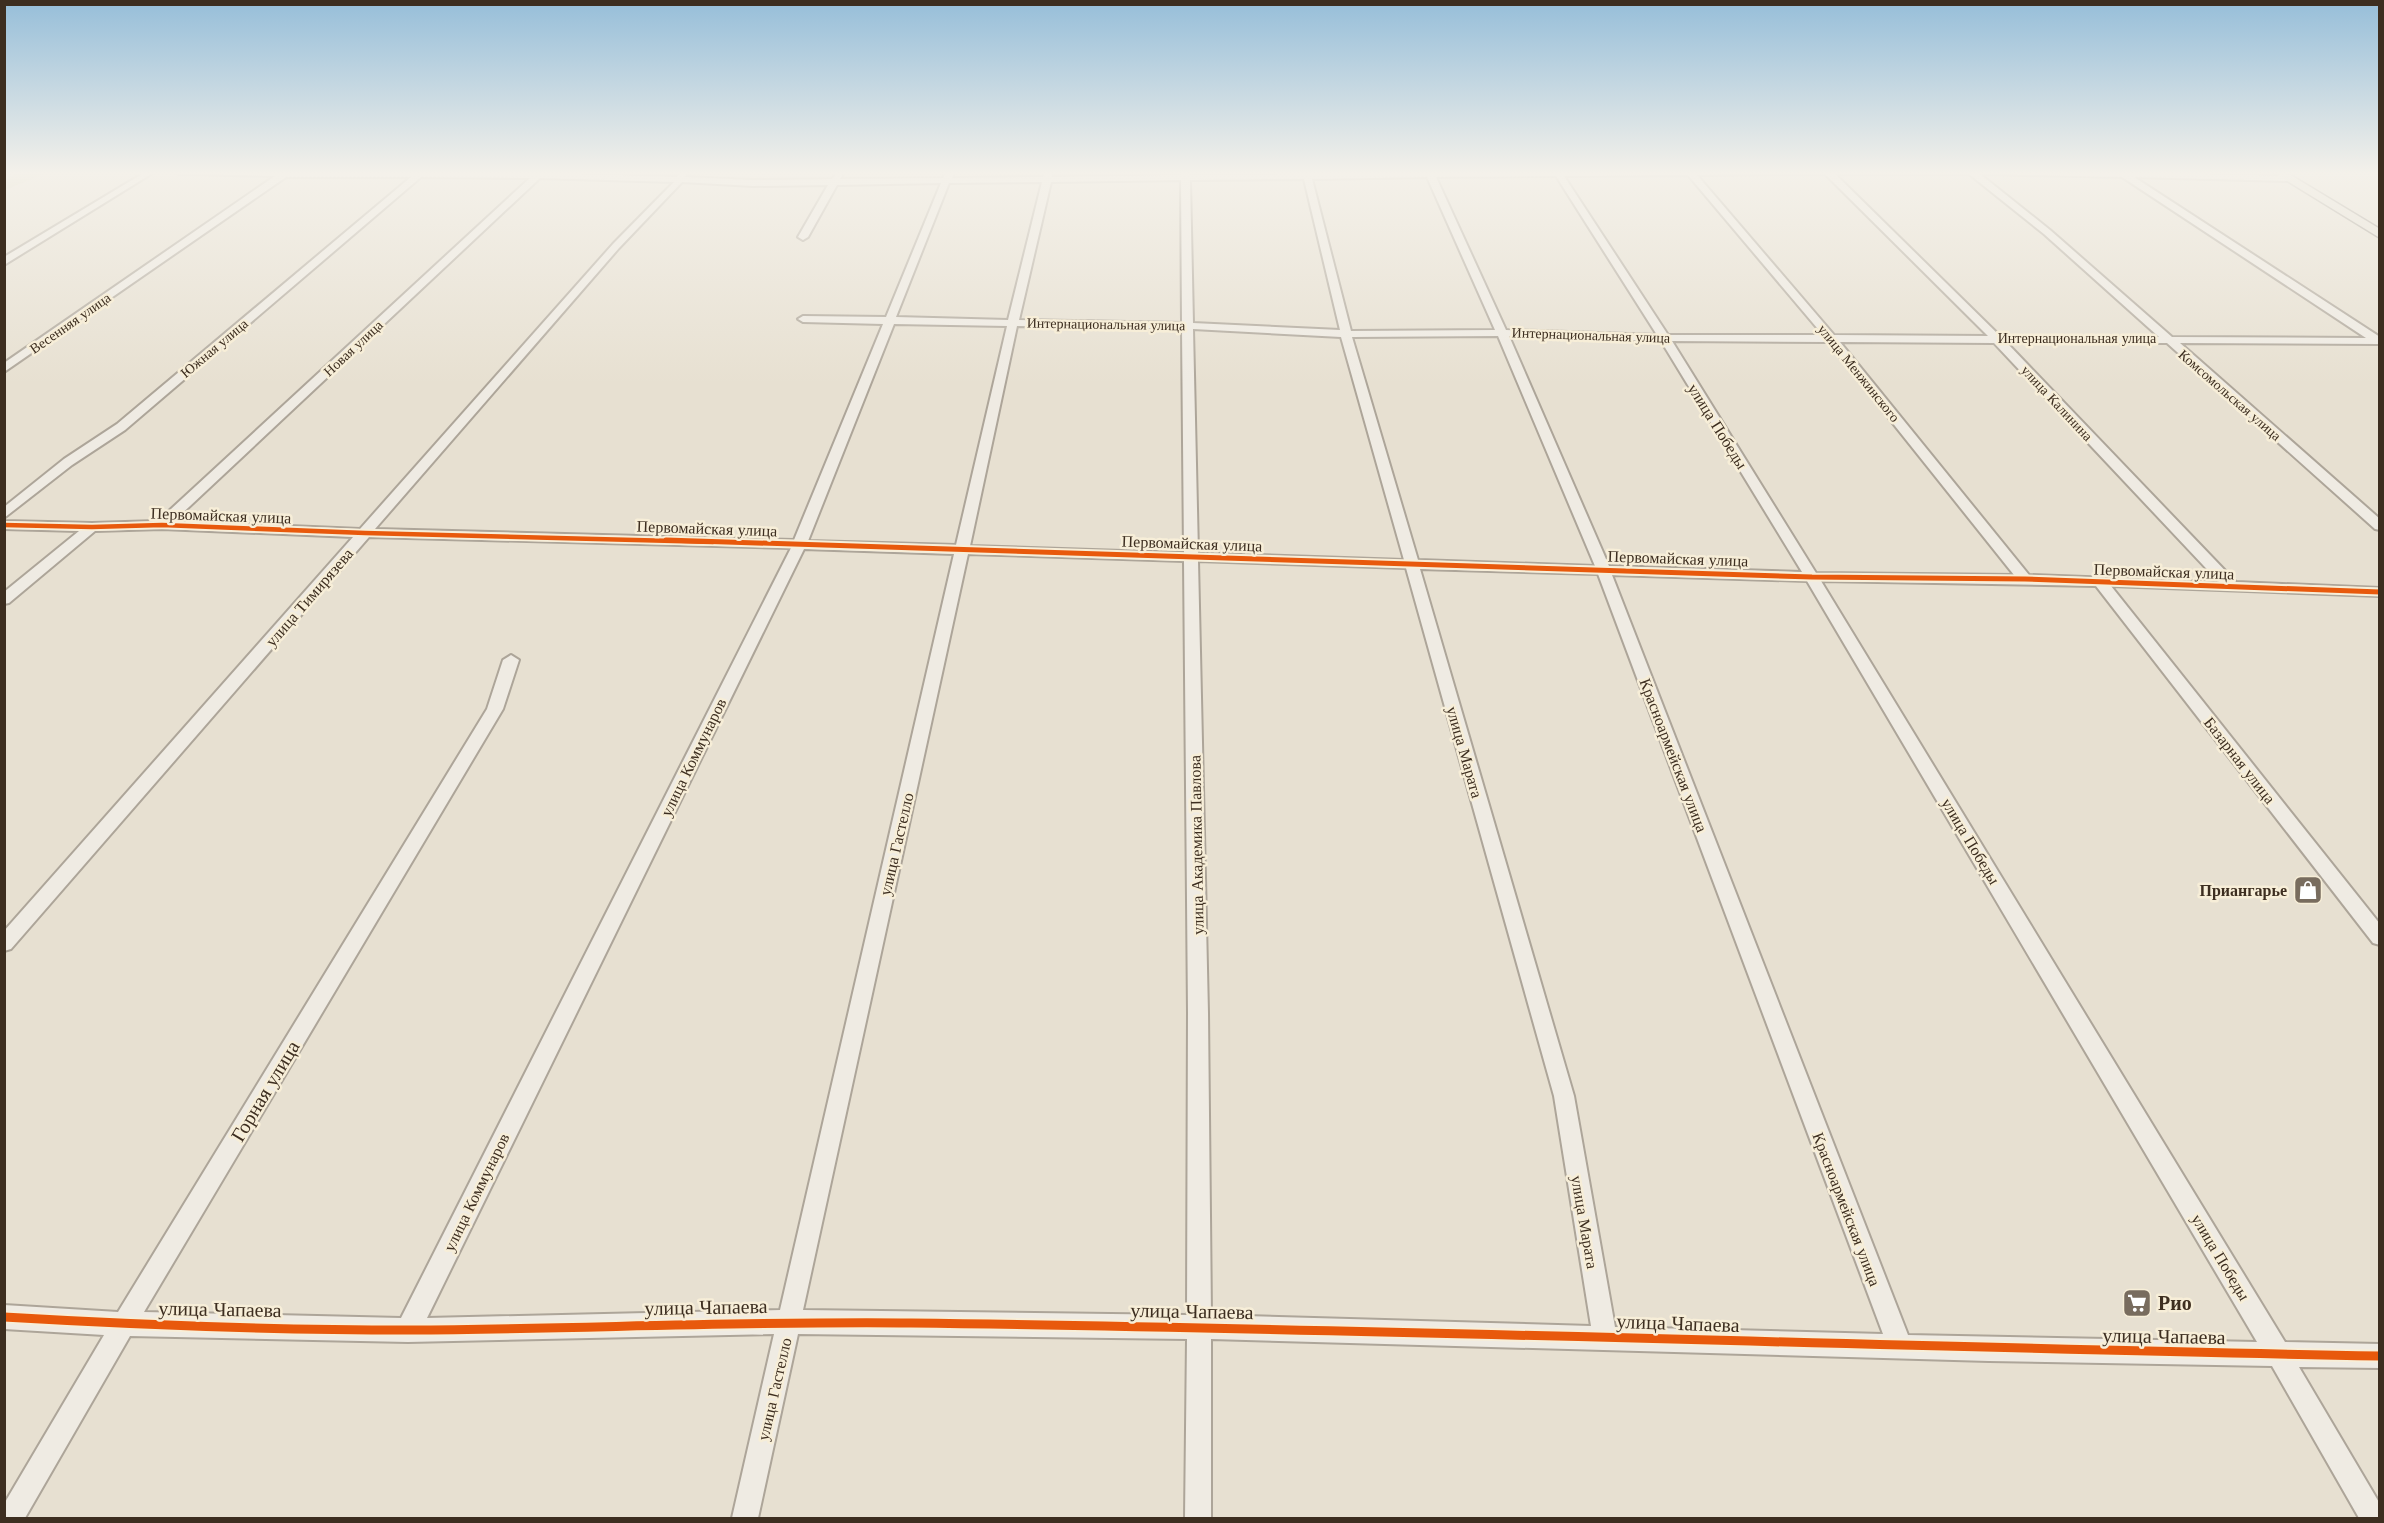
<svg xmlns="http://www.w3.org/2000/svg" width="2384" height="1523" font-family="'Libre Baskerville',serif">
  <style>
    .green { fill: #d6d7b3 }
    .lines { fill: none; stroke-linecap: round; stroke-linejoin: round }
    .minor-casing { stroke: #ada599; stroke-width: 4 }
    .major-casing { stroke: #928b80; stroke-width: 3 }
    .minor { fill: #efebe3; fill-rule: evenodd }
    .major { fill: #e6e1d4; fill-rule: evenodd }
    .cycleway-far2-casing { stroke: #f7eed8; stroke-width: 8 }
    .cycleway-far1-casing { stroke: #f7eed8; stroke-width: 9 }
    .cycleway-casing { stroke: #f7eed8; stroke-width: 13 }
    .cycleway-far2 { stroke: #e8590c; stroke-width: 4.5 }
    .cycleway-far1 { stroke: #e8590c; stroke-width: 5 }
    .cycleway { stroke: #e8590c; stroke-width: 9 }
    .labels { text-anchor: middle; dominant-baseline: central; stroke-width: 5; stroke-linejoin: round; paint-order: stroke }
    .far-street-label { font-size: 14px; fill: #3d2e20; stroke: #f7eed8 }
    .street-label { font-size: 16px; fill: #3d2e20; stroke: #f7eed8 }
    .poi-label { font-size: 16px; font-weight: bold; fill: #3d2e20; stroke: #f7eed8; text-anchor: end }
    .near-street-label { font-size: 20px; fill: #3d2e20; stroke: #f7eed8 }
    .near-poi-label { font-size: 20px; font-weight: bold; fill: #3d2e20; stroke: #f7eed8; text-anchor: start }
  </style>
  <rect width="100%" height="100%" fill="#e7e0d1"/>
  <polygon class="green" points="5,171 51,171 5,190 5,180 20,172 5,173"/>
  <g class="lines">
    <g class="minor-casing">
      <g id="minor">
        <polygon points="147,171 156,171 4,265 4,257"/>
        <path d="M175,171L536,173L542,171L545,173L677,177L680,171H684L687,173L685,177L753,180L832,179L839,171L843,174L840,179L943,178L946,171H954L952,178L1043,177L1045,171H1053L1052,177L1181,175V171H1189V175L1302,174V171H1310L1311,173L1425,171H2072L2293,176V180L2290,181L2134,177L2380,337V344L2180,343L2380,519V530L2375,529L2167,343H2007L2236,582L2380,588V596L2111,586L2380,924V945L2373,943L2096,586L1821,581L2285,1342L2380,1344V1368L2299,1367L2380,1504V1518H2359L2272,1366L1989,1361L1211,1339V1518H1185L1187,1339L798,1334L758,1518H732L774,1334L408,1342L130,1336L25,1518H4V1504L104,1335L4,1329V1305L118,1312L487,709L503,660L511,655L519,660L503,709L144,1312L401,1318L791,548L369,537L11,949L4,951V931L353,537L162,529L95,531L9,603L4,604V592L79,531L4,529V521L92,523L158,521L530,178L421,177L125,430L72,465L4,518V507L64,459L117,424L411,177H286L4,372V363L275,176L179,174ZM1825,174L1988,336L1834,335L1697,175ZM1835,174H1969L2044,234L2159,337L2000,336ZM1980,174L2122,177L2366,338L2172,337L2050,230ZM1688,175L1823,335H1668L1564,176ZM1556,176L1657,335L1506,330L1436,177ZM1427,177L1495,330L1351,331L1312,179ZM540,178L674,182L613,244L360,529L174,521ZM1304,179L1340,330L1193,323L1190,180ZM1181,180L1182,323L1019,320L1051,182ZM682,182L753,186L828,185L798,237L803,240L808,237L837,185L941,183L886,317L803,316L798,319L803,322L883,324L794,540L375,529L619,248ZM1042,182L1008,320L896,317L949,183ZM894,324L1007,326L956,545L808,541ZM1017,326L1182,329L1184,553L970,546ZM1193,329L1341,337L1404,560L1198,553ZM1498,336L1595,566L1418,560L1352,337ZM1509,336L1661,341L1802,572L1609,566ZM1672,341L1828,342L2014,575L1816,573ZM1840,342L1994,343L2219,582L2029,575ZM804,549L954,554L780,1310L427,1318ZM968,554L1184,561L1188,1013L1187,1315L803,1310ZM1198,561L1406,568L1554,1096L1591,1326L1211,1315L1208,1013ZM1420,569L1598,574L1883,1334L1615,1327L1574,1096ZM1612,575L1807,581L2257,1342L1908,1335Z"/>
      </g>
    </g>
    <g class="major-casing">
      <polygon id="major" points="2271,171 2284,171 2380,229 2380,238"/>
    </g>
    <use href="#minor" class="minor"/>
    <use href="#major" class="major"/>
    <g class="cycleway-far2-casing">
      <polyline id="cycleway-far2" points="4,525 92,527 162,525 365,533 713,542"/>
    </g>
    <g class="cycleway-far1-casing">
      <polyline id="cycleway-far1" points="666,540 1812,577 2025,579 2380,592"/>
    </g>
    <g class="cycleway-casing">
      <path id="cycleway" d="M4,1317C139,1325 275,1330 410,1330C577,1329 744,1321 911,1323C1401,1329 1890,1347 2380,1356"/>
    </g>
    <use href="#cycleway-far2" class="cycleway-far2"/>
    <use href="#cycleway-far1" class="cycleway-far1"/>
    <use href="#cycleway" class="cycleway"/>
  </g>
  <linearGradient id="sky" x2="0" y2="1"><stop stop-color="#96bed9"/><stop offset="0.45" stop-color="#f4f1ea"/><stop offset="1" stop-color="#f4f1ea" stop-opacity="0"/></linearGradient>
  <rect width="2384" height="384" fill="url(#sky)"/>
  <defs>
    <g id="shop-square" transform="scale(1.5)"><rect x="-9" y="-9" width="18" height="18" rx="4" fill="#786c5e" stroke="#f7eed8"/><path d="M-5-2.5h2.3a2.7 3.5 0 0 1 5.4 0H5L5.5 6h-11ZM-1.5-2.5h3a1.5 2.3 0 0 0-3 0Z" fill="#fff"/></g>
    <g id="supermarket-square" transform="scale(1.5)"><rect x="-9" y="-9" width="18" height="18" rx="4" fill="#786c5e" stroke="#f7eed8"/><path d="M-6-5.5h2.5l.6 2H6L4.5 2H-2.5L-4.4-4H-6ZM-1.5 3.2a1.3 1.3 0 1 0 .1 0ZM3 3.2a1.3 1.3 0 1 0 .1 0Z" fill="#fff"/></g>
  </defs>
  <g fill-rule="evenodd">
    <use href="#shop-square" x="2308" y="890"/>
    <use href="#supermarket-square" x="2137" y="1303"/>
  </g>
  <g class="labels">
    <g class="far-street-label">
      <text transform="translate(70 323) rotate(-35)">Весенняя улица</text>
      <text transform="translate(1106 324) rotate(1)">Интернациональная улица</text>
      <text transform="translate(1591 335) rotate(2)">Интернациональная улица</text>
      <text x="2077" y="338">Интернациональная улица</text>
      <text transform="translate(214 348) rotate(-40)">Южная улица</text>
      <text transform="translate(353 348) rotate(-43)">Новая улица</text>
      <text transform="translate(1859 373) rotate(51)">улица Менжинского</text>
      <text transform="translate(2230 395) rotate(41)">Комсомольская улица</text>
      <text transform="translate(2057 403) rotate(47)">улица Калинина</text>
    </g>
    <g class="street-label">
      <text transform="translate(1718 426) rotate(58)">улица Победы</text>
      <text transform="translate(221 515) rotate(2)">Первомайская улица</text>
      <text transform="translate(707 528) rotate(2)">Первомайская улица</text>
      <text transform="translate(1192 543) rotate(2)">Первомайская улица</text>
      <text transform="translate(1678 558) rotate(2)">Первомайская улица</text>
      <text transform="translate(2164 571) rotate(2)">Первомайская улица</text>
      <text transform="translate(309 597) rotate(-49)">улица Тимирязева</text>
      <text transform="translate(1465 752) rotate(74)">улица Марата</text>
      <text transform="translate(1674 755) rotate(69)">Красноармейская улица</text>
      <text transform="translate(693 757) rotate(-64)">улица Коммунаров</text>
      <text transform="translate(2240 760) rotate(52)">Базарная улица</text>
      <text transform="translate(1971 841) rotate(59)">улица Победы</text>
      <text transform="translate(896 844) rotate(-77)">улица Гастелло</text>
      <text transform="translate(1196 845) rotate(-91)">улица Академика Павлова</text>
      <text transform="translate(476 1192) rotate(-64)">улица Коммунаров</text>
      <text transform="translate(1847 1209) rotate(69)">Красноармейская улица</text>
      <text transform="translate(1585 1222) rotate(80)">улица Марата</text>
      <text transform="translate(2221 1257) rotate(59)">улица Победы</text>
      <text transform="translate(774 1389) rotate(-77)">улица Гастелло</text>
    </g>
    <g class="poi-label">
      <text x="2287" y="890">Приангарье</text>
    </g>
    <g class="near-street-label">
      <text transform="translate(265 1091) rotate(-59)">Горная улица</text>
      <text transform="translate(706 1307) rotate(-1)">улица Чапаева</text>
      <text transform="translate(220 1309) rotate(1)">улица Чапаева</text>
      <text transform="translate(1192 1311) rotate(1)">улица Чапаева</text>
      <text transform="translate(1678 1323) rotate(2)">улица Чапаева</text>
      <text transform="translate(2164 1336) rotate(1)">улица Чапаева</text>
    </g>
    <g class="near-poi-label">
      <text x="2158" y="1303">Рио</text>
    </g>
  </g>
  <rect width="2384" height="1523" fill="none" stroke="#3d2e20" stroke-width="12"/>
</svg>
